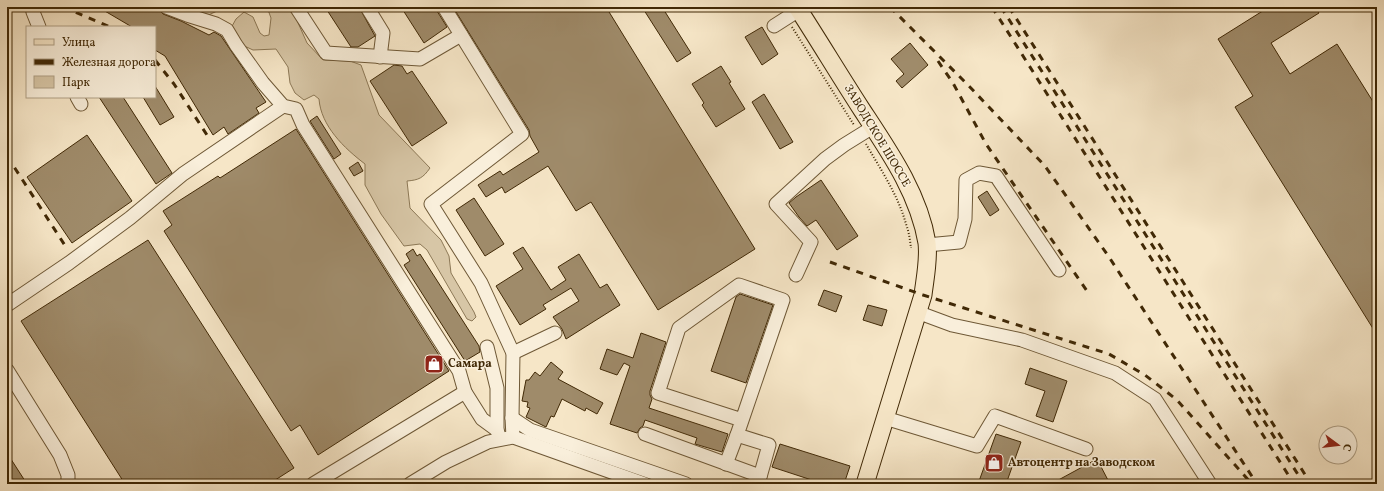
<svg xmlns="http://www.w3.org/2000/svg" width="1384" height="491" font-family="Vollkorn,serif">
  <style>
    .green { fill: #d7c6a6; stroke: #8c7856 }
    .building { fill: #9f8b6a; stroke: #412906 }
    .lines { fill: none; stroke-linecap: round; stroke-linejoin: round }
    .minor-casing { stroke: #6e5836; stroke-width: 15 }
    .major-casing { stroke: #412906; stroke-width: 19 }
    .path { stroke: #412906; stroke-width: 2; stroke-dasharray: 1 2; stroke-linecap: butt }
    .minor { stroke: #f9efdb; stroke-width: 13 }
    .major { stroke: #f6e6c7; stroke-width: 17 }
    .rail { stroke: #412906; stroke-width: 3; stroke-dasharray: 7 7; stroke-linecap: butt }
    .labels { text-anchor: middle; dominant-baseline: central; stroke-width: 3; stroke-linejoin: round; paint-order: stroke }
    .street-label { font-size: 12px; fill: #412906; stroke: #f9efdb }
    .poi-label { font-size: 12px; font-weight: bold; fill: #412906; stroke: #f9efdb; text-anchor: start }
  </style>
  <rect width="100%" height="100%" fill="#f6e6c7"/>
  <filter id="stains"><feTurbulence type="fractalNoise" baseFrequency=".005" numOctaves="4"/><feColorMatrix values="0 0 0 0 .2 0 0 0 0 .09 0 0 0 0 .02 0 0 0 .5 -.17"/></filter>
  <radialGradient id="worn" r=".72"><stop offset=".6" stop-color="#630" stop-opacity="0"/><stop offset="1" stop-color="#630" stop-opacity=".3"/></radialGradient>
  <g class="green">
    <polygon points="167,7 226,7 204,17"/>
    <path d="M267,7H291L307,43L323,60L350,61L361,65L379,115L430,168C423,178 419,180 407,181L410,208L441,240L449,256L451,273L474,312L476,317L472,321L467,319L427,250L420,244L404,246L381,214L365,185V164C344,148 321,126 319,99L314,95L304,100L295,93L290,83L288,67L276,49L253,50L238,43L231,28L236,19L244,12L253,17L260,33L264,36L269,35L271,18Z"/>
  </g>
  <g class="building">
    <polygon points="98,7 157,7 163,14 181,21 209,35 214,32 221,36 266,102 256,108 259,113 228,134 224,127 213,135 165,56 155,50 155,27 132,27"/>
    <polygon points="325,7 359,7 375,36 358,47 351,47"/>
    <polygon points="401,7 436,7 437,11 447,27 424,43"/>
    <polygon points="453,7 606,7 755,249 658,310 591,202 576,211 548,166 505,193 502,187 486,197 478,185 500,171 503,175 539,152 530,136 529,130"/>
    <polygon points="642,7 662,7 691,53 677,62"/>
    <polygon points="1269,7 1315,7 1319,13 1271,43 1290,74 1337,44 1377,108 1377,335 1235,107 1253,96 1218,39"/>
    <polygon points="762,27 778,54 762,65 745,37"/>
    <polygon points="910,43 928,65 902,88 896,81 904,74 891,59"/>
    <polygon points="394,65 402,66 407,74 412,71 447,123 412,146 370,81"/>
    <polygon points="721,66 731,82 729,83 745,109 716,127 702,105 704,103 692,84"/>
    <polygon points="155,86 174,117 160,125 143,97 155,97"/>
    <polygon points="764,94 793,142 780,149 752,102"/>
    <polygon points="99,97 123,97 172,173 156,184"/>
    <polygon points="317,116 341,154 334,159 310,121"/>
    <polygon points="296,129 449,371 318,455 300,425 291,431 164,231 172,225 163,211 218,176 220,178"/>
    <polygon points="87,135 132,201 72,243 27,177"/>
    <polygon points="358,162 363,171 354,176 349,168"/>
    <polygon points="821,180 858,236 837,250 816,220 807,226 799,217 789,203 796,197"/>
    <polygon points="987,191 999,210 990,216 978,197"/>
    <polygon points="474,198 504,244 485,256 456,210"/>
    <polygon points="148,240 294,468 269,484 125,484 21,321"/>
    <polygon points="523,247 551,290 566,280 558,267 579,254 600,288 607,284 620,305 566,339 562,329 553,317 579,301 571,288 543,305 546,309 520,325 496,286 523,269 513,253"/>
    <polygon points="413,249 417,256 420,254 479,346 480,352 465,361 404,265 410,261 406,254"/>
    <polygon points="824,290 842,296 836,312 818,305"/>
    <polygon points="740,294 773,305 746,383 711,371 736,297"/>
    <polygon points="868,305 887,310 882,326 863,320"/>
    <polygon points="641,333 666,342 650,391 650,395 652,399 649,408 728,434 722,452 695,444 697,438 645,420 643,426 640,428 637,433 610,424 630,366 624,363 617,375 600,369 607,349 633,358"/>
    <polygon points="551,362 563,372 558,379 603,403 597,414 586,408 585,411 562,399 554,417 551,416 546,427 526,417 530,408 527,407 528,402 522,401 526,380 529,380 535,372 540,376"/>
    <polygon points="1030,368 1067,381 1053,422 1036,416 1045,391 1025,384"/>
    <polygon points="996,434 1021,442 1006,484 978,484"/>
    <polygon points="780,444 850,466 844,484 824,484 772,467"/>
    <polygon points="7,453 27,484 7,484"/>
    <polygon points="1097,459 1110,484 1051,484"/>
  </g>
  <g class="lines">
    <g class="minor-casing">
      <g id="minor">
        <polyline points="32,7 33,12 39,27"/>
        <polyline points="166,7 187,15 216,24 227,30 236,45 263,83 283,106 296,109 303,125 459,371 465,392 482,419 497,430"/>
        <polyline points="296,7 326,53 420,59 461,35"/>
        <polyline points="367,7 383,33 380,57"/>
        <polyline points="444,7 522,134 431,204 481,283 513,353 512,418 513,437"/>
        <polyline points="774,26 799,10"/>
        <polyline points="77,97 81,104"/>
        <polyline points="927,245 959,242 965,219 966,180 979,173 996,176 1059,270"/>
        <polyline points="796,275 811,242 776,204 825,159 844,145 873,127"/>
        <polyline points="7,305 69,263 130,218 183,174 283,106"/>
        <polyline points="917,312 952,325 1022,340 1115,373 1155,399 1210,484"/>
        <polyline points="487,347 497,388 497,430 499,436"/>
        <polyline points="513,353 555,333"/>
        <polyline points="7,370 60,455 68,475 68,484"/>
        <polyline points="512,418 530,430 686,484"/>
        <polyline points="885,418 977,446 995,416 1086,449"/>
        <polyline points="742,420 658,393 679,328 739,285 783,300 737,435 769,445 758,484"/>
        <polyline points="645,434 760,476"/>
        <polyline points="726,464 737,435"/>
        <polyline points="313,484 465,392"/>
        <polyline points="410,484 446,462 488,442 513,437 645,484"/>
      </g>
    </g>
    <g class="major-casing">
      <path id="major" d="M797,7C819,41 840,76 862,110C889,151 919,194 927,243C929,260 925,278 923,295L865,484"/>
    </g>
    <g class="path">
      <polyline points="792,27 854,125"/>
      <path d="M866,144C881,170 898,195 906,224C909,232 910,240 911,248"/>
    </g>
    <use href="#minor" class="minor"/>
    <use href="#major" class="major"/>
    <g class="rail">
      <polyline points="63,7 110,27"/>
      <polyline points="890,7 968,85 1045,166 1109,257 1257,484"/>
      <polyline points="992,7 1294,484"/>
      <polyline points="1001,7 1304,484"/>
      <polyline points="1009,7 1311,484"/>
      <polyline points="155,60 174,84 207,135"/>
      <polyline points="938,61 953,83 986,144 1087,291"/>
      <polyline points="7,156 66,247"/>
      <polyline points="830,262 923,295 1109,354 1145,375 1177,400 1251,483"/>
    </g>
  </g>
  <defs>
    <g id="shop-square" transform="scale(1)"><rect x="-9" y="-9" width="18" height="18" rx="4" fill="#8f2418" stroke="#f9efdb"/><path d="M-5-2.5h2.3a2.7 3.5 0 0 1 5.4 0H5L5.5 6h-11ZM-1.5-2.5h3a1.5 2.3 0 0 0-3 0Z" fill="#fff"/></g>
  </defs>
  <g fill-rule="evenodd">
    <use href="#shop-square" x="434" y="364"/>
    <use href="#shop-square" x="994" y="463"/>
  </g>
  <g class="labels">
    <g class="street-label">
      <text transform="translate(877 136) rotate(59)">ЗАВОДСКОЕ ШОССЕ</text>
    </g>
    <g class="poi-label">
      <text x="448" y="364">Самара</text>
      <text x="1008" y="463">Автоцентр на Заводском</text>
    </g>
  </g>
  <rect width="1384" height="491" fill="none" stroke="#f6e6c7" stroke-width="24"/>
  <rect x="8" y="8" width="1368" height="475" fill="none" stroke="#412906" stroke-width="2"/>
  <rect x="12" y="12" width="1360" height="467" fill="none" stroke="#412906"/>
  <rect x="26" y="26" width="130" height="72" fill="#f9efdb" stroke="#afa086"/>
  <rect x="34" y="39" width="20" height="6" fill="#f6e6c7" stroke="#afa086"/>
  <text x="62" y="46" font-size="12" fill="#412906">Улица</text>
  <rect x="34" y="59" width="20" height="6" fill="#412906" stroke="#afa086"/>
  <text x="62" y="66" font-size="12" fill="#412906">Железная дорога</text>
  <rect x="34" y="76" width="20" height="12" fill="#d7c6a6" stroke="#afa086"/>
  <text x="62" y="86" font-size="12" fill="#412906">Парк</text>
  <g transform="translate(1338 445) rotate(105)"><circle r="19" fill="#f9efdb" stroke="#afa086"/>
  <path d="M0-3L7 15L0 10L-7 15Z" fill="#8f2418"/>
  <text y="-6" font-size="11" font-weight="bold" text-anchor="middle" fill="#412906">С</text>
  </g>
  <rect width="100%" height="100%" filter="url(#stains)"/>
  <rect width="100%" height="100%" fill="url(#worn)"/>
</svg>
